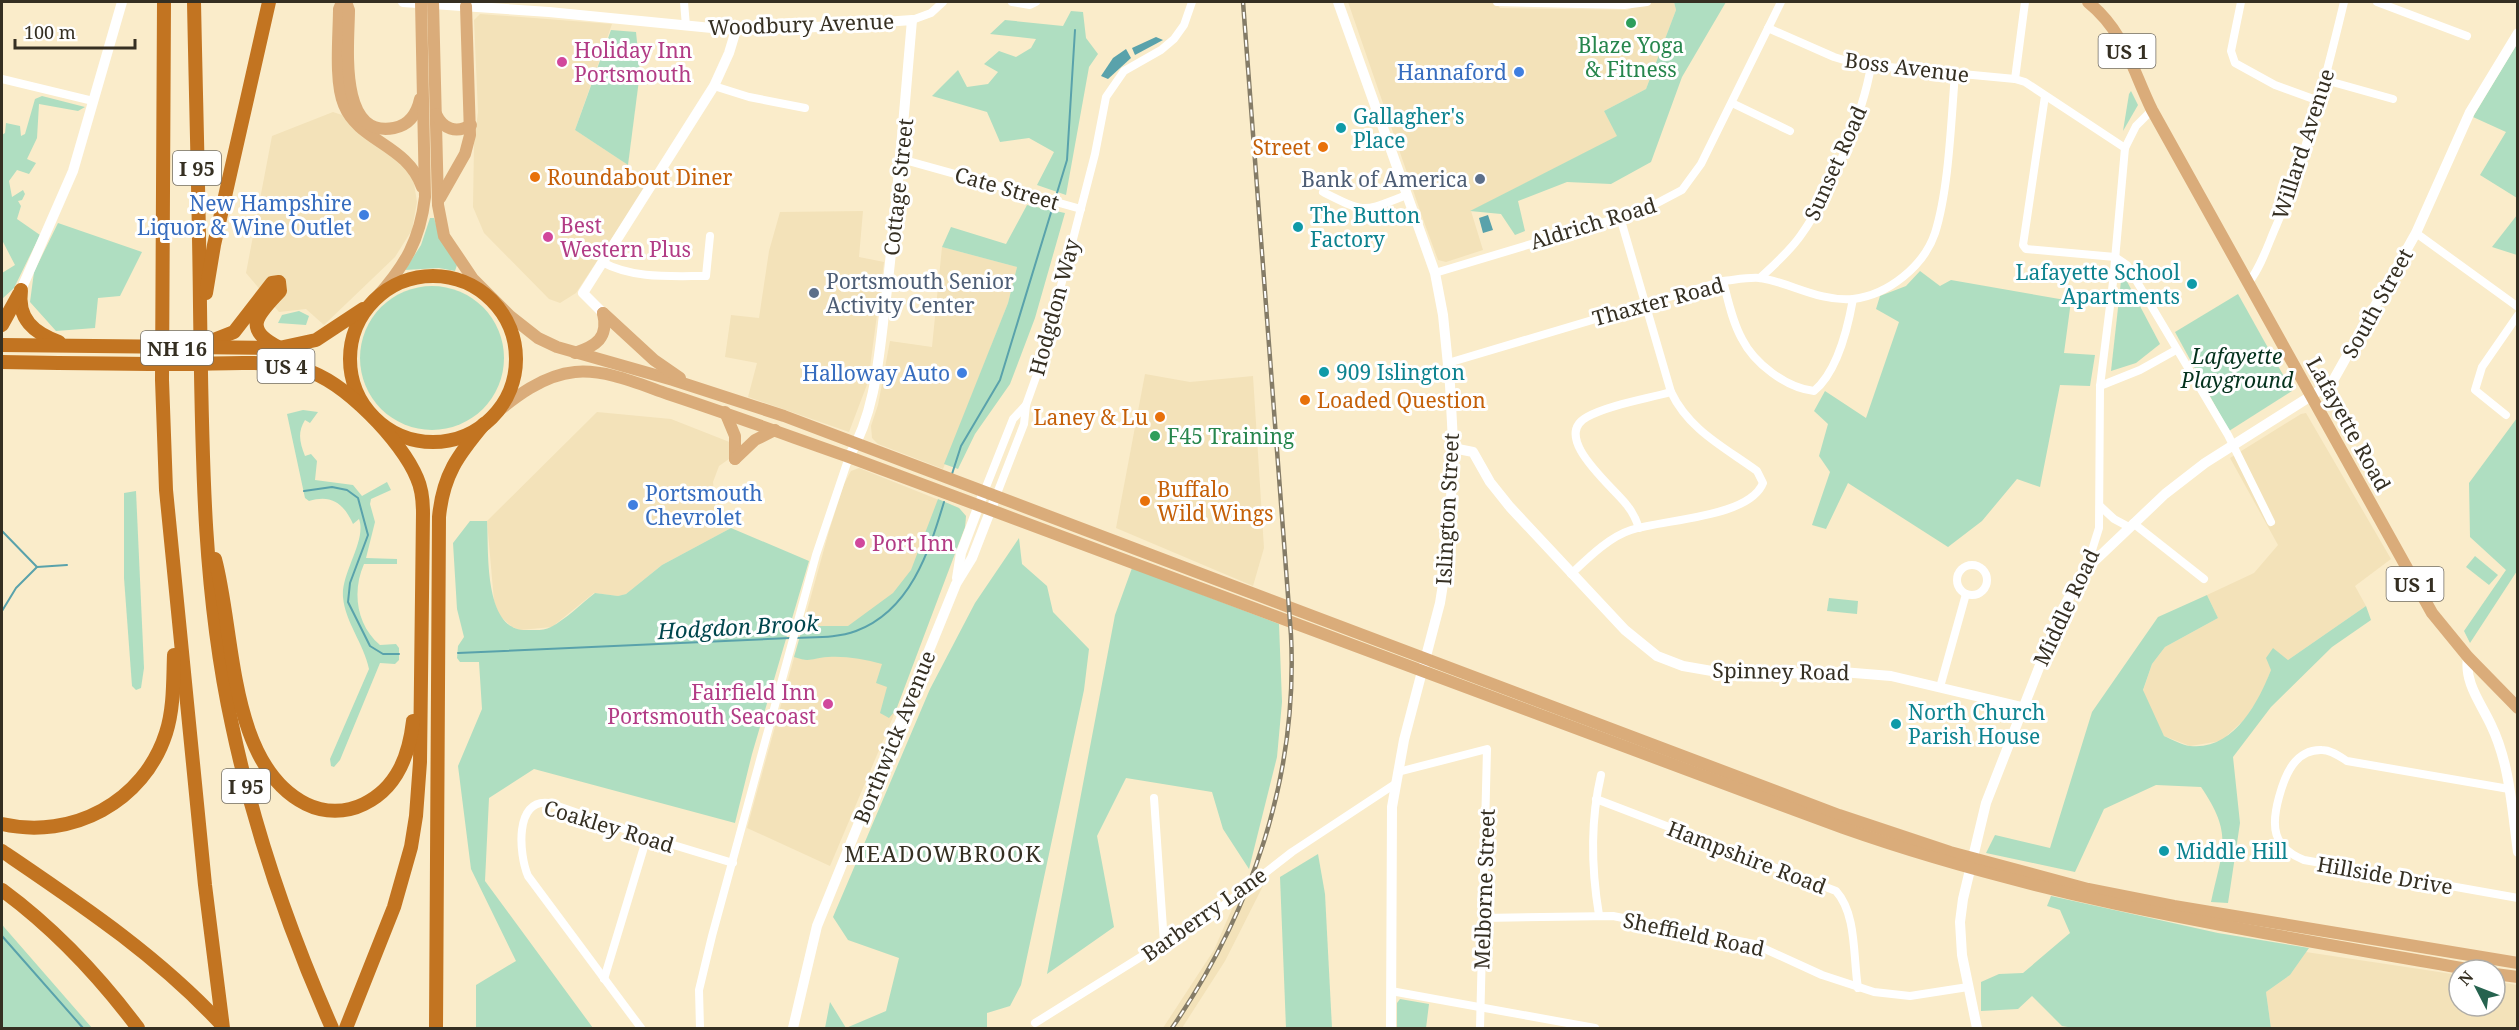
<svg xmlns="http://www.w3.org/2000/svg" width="2519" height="1030" font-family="'Noto Serif',serif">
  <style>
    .built { fill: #f3e2b9 }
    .green { fill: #afdec1 }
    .water { fill: #59a2ab }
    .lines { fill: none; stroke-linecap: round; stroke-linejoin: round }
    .stream { stroke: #59a2ab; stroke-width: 2 }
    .street { stroke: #fff; stroke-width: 8 }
    .secondary { stroke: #fff; stroke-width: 10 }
    .primary { stroke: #daac7a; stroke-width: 12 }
    .highway { stroke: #c27421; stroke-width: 14 }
    .rail-casing { stroke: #857c67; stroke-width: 4.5 }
    .rail { stroke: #fff; stroke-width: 2; stroke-dasharray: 7; stroke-linecap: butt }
    .leisure-dot { fill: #2e9e5b; stroke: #fff; stroke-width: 2 }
    .hotel-dot { fill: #d1479c; stroke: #fff; stroke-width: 2 }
    .shop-dot { fill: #3f7fe0; stroke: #fff; stroke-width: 2 }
    .culture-dot { fill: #0f9aa8; stroke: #fff; stroke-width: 2 }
    .food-dot { fill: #e8710a; stroke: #fff; stroke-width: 2 }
    .service-dot { fill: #5c6f8a; stroke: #fff; stroke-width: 2 }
    .labels { text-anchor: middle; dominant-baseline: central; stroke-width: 6; stroke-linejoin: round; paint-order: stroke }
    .shield { fill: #fff; stroke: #726d64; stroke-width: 1.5 }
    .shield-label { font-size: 20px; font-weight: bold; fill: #352f22 }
    .street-label { font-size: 21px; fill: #352f22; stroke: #fff }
    .leisure-label { font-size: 21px; fill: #27864d; stroke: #fff }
    .hotel-label { font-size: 21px; fill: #b23c85; stroke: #fff; text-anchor: start }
    .shop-label { font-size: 21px; fill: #366cbe; stroke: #fff; text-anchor: end }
    .culture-label { font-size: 21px; fill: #0d838f; stroke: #fff; text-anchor: start }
    .food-label { font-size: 21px; fill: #c56008; stroke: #fff; text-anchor: start }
    .service-label { font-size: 21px; fill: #4e5e75; stroke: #fff; text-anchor: end }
    .park-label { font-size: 21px; font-style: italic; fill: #04321d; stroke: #fff }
    .water-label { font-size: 22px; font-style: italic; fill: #00464d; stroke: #fff }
    .neighbourhood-label { font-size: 22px; letter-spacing: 1.5px; fill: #352f22; stroke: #fff }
  </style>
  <rect width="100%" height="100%" fill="#faecca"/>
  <g class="built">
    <polygon points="1348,2 1495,2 1500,8 1627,10 1646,2 1674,2 1676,10 1646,89 1604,111 1618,136 1471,211 1483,250 1446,262 1438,260 1424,222"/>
    <polygon points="480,14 612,24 575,130 628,165 645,188 576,293 560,303 549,299 484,233 473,207 474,144 478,112 474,20"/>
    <polygon points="333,112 342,115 412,171 417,202 412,230 395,257 324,325 306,309 279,312 246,273 272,136"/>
    <polygon points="863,211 859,257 884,262 868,382 849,432 748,397 757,363 725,357 731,315 759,318 769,251 780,212"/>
    <polygon points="942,247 1017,267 1008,303 943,469 878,444 872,438 871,426 878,405 890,341 932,347"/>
    <polygon points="1145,374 1190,382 1253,376 1264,548 1253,586 1116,528"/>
    <polygon points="597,412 671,419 732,443 729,459 719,466 713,482 716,513 731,528 662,565 626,594 618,596 594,593 552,627 520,630 512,627 499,615 494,601 487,521"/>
    <polygon points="2306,413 2391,559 2355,586 2366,606 2288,660 2273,649 2271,670 2262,693 2245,719 2221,741 2190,746 2164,736 2152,713 2143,691 2152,664 2165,647 2218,618 2207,595 2254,573 2278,545 2230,458 2301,414"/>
    <polygon points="859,468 959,508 966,516 965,527 896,710 830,866 747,828 829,531 844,484 851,471"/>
    <polygon points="1266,880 1225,961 1182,1028 1163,1028 1214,950 1235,902"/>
    <polygon points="2306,952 2459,975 2459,1006 2495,1006 2495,981 2517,985 2517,1028 2271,1028 2266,992 2290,975"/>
  </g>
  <g class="green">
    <polygon points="1674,2 1726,2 1682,77 1651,162 1611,184 1567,182 1518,201 1525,231 1515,235 1501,214 1470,211 1617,136 1604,111 1646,89 1676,10"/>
    <polygon points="1071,11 1083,12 1086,38 1098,54 1089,67 1066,195 1037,185 1054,152 1029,138 1000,142 987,112 932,96 958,70 967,87 988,84 998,72 984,64 999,51 1016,57 1031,48 1036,39 990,34 1005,20 1063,26"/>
    <polygon points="611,30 636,32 640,72 628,165 575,130"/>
    <polygon points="2517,44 2517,198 2480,175 2506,132 2473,117"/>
    <polygon points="2131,91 2138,105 2123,131 2129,94"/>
    <polygon points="42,96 85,107 78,111 39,104 37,138 27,159 36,163 29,174 17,170 9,181 12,197 23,190 25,194 22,200 18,201 21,206 17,219 40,235 14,288 2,299 2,273 15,265 2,240 2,135 5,133 6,123 20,126 21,136 25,134 35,99"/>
    <polygon points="1027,205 1065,213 1035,318 1010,384 975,434 958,469 944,464 1008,303 1017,267 942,247 951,227 1006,244"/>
    <polygon points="2517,215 2517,255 2492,247"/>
    <polygon points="430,218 434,218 442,242 457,265 455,271 439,268 405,270 421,245"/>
    <polygon points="58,223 142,252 120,296 98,298 95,328 56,331 30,302 34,272"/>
    <polygon points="1920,271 1940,286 1951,280 2071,301 2064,353 2095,355 2090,386 2060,385 2040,487 2017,479 1982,521 1948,547 1848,483 1826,529 1812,525 1830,472 1819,456 1828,424 1814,411 1825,391 1866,418 1899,322 1876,309 1880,296 1906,286"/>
    <polygon points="2122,272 2160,344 2136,363 2111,371"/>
    <circle cx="432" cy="358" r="72"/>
    <polygon points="2238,294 2292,391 2229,431 2175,332"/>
    <polygon points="299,311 309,316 306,325 278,323 282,315"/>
    <path d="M303,410L318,412L310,423L305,420C297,433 300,443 305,456L311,454L317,461L315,480L353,485L362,496L387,482L391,490L371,499L370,504L375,522L366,558L397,559V564H364C352,591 356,625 380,645L396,644L399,648V660L395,664L380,663L340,760L334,767L331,766L330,759L369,669C364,644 345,622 343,597C341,573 367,540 359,519L353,524C344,504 332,494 309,501L305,498L287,414Z"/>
    <polygon points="2517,418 2517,571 2470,643 2464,631 2506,570 2470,537 2469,483"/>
    <polygon points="136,491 144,668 141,688 136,690 132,686 124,578 124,493"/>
    <path d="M938,499L959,508L966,516L965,527L896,710L889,718L880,713L887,687L876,683L882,664C864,659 846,656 828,657C811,658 811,663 794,657L803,626H848L893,593L911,570Z"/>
    <path d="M470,521H487C489,551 483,633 528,630C535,630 544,631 551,627C566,619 581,604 595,593L618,596L626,594L662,565L731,528L809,561L752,754L735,823L534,769L489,798L485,881L593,1028H476V985L516,961L471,869L458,766L482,709L479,662H460L457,658L458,646L464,637L457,609L453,543Z"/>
    <polygon points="1019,538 1022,564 1047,586 1053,612 1089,649 1084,690 1021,985 1010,1006 987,1013 987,1028 825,1028 830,1002 846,1028 886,1011 899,958 848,940 833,917 930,689 975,603"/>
    <polygon points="2475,556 2498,575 2489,585 2466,567"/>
    <polygon points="1132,568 1279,624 1282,702 1277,757 1249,869 1223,829 1212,792 1126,778 1097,836 1114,927 1047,974 1115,615"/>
    <path d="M2207,595L2218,618L2165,647L2152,664L2143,690L2164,736C2171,739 2182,745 2190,746C2233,751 2258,703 2271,670L2266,658L2273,648L2288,660L2366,606L2371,620L2332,647L2271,707L2233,757L2240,823L2228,903L2211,902C2222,850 2234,835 2201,787L2156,785L2104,809L2075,872L1986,853L1995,835L2050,848L2092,712L2158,617Z"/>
    <polygon points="1829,598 1858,601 1857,614 1827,611"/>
    <polygon points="1318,854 1325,894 1332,1028 1286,1028 1280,877"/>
    <polygon points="2051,896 2218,933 2309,948 2290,975 2266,992 2271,1028 2074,1028 2062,1026 2032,996 2018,1009 1981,1011 1981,982 1999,974 2023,973 2070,933 2060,910 2047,906"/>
    <polygon points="2,924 4,927 92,1028 2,1028"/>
    <polygon points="1400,999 1429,1004 1426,1028 1397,1028 1397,1003"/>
  </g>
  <g class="water">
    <polygon points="1156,37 1163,40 1135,55 1132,48"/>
    <polygon points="1126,49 1131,58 1108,79 1101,76 1113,58"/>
    <polygon points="1488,215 1493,230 1483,233 1479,218"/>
  </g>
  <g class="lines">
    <g class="stream">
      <polyline points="952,474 961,446 1000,380 1067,160 1075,30"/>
      <polyline points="304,491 332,487 347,490 358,498 368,535 350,583 348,602 370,646 383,654 399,654"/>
      <polyline points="2,531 37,567 67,565"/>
      <polyline points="2,611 16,588 37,567"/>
      <path d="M796,638C816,637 837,638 856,631C910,611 929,552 944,502"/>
      <polyline points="458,653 790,638"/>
      <polyline points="2,936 83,1028"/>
    </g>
    <g class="street">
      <polyline points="684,2 686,26"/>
      <polyline points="1012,2 1030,5 1036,2"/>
      <polyline points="1497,2 1624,5 1647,2"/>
      <polyline points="2025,2 2015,79 2025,82 2125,148"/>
      <polyline points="2241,2 2231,51 2235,63 2275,85 2319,101"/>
      <polyline points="2377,2 2467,36"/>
      <polyline points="912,20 931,13 943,2"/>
      <polyline points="1768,28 1834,57 1857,64 2015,79"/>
      <polyline points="2,79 93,101"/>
      <polyline points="2325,80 2393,99"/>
      <polyline points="714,86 749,97 805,108"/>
      <polyline points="2045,96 2023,245 2026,249 2115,257 2127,265 2228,435 2271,522"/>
      <polyline points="1732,103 1790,131"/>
      <polyline points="901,159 1081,209"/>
      <path d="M1323,192C1367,214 1362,212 1407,195"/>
      <polyline points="2416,233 2518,307"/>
      <path d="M602,262C633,279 671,276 706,276L710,236"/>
      <polyline points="1435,273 1644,210 1682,190 1701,164 1781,2"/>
      <path d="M1760,278C1774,265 1790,251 1801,235C1829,196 1863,114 1871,66"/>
      <path d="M1723,281C1728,300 1732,321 1742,339C1754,363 1786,388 1814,391C1837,372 1848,327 1853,299"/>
      <path d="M2249,282C2262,265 2268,244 2277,224C2307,152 2326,77 2344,2"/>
      <path d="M1448,363L1723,281C1734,280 1748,277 1760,278C1789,282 1819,302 1853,299C1888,295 1924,266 1935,233C1949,189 1951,121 1955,74"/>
      <polyline points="2100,386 2140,370 2176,350"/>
      <polyline points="2506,415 2475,390 2482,367 2518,315"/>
      <polyline points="984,492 1013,419 1026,405"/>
      <polyline points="996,496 1024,424 1026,405 1041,363 1095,154 1106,97 1124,71 1161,50 1174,39 1184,25 1192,2"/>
      <polyline points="2100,506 2114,519 2129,527"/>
      <polyline points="2133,523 2204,579"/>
      <path d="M1639,528C1636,519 1632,511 1626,504C1611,485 1551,437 1587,417C1609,405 1646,399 1671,392"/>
      <circle cx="1972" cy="580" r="15"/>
      <polyline points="2087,566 2099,528 2100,386 2113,282 2125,148 2136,126 2152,110"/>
      <path d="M1571,574C1588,558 1609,537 1631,530C1664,519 1749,518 1763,483L1757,471C1724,447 1689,430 1671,392L1620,217"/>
      <polyline points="1940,687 1966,594"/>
      <polyline points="1398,772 1487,749 1480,1028"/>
      <path d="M2509,789L2347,761C2339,756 2331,750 2322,750C2295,749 2285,775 2279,797C2271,826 2272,847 2304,860L2518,898"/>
      <polyline points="1154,798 1164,943"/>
      <path d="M1596,799L1836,891C1857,914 1853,958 1858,988"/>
      <path d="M1599,915C1591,867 1590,822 1601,775"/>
      <polyline points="1483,918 1613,916 1754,944 1822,975 1874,992 1910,996 1968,987"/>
      <polyline points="604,979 647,837"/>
      <polyline points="1391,991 1595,1028"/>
      <polyline points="1035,1023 1224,905 1292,852 1395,784"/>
      <path d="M641,1028L528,876C519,855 514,798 549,803L647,837L733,863"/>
      <polyline points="700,1028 699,990 712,936 816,555 849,457"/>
    </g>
    <g class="secondary">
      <path d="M403,2L549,12L722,29L802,28L912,20C904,112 897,205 886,298C879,352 877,409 849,457"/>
      <polyline points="1338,2 1435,273 1443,315 1450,385 1453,442 1451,500 1448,553 1440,603 1404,740 1392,807 1391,1028"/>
      <polyline points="21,290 73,171 122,2"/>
      <polyline points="603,313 583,293 714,86 729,53 736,30"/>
      <polyline points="1453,448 1473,452 1490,482 1510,507 1625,630 1657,656 1683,666 1735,675 1842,672 1891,676 2022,707"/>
      <polyline points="957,578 961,553 984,492"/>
      <path d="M2468,657C2464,683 2481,703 2491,725C2510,764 2512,810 2518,852"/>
      <polyline points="793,1028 817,926 956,584 972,558 996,496"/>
      <polyline points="1977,1028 1962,955 1960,922 1963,899 1986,803 2060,614 2083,572 2165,494 2205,463 2322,389 2334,379 2416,233 2470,112 2518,33"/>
    </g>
    <g class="primary">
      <path d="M342,2L339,9C339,35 334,81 344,105C359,142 407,144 422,187"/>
      <path d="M346,2L349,10C349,42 337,139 394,128C410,125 417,113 420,99"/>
      <polyline points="433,2 438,205 444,236 473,279 510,316 538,338 557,347 673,380 784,416 1839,815 1950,852 2088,889 2174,906 2518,963"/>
      <path d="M2088,2C2125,32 2132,69 2152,110L2432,613L2468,657L2518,708"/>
      <path d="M436,114C443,129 456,134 471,125"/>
      <polyline points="440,198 465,154 470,135 466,6"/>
      <path d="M376,298C405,266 420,240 425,197L421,2"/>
      <polyline points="603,313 654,360 680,378"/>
      <path d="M575,353C596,346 609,338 603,313"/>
      <polyline points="725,412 735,436 735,459"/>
      <path d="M491,417C515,397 543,375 575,372C605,369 639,384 668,394C729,414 789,436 849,457L1843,828C2050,901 2258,932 2473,970"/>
      <polyline points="735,459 755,440 775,430"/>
      <polyline points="2495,974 2518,977"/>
    </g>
    <g class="highway">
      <polyline points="164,2 162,380 166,490 205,885 223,1028"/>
      <path d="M194,2C196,103 199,205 200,306C202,446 202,588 232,725C254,829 289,931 332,1028"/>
      <circle cx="433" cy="359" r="83"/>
      <path d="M21,290C17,319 34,333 59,342"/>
      <polyline points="206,293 214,245 269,2"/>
      <polyline points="2,325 19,294"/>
      <path d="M206,343L234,332L272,283L279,282L280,291C259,314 241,328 278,347"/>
      <polyline points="2,345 279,348 316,340 363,309"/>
      <path d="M2,362C62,363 123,364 183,364C224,364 266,359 305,370C344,381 402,441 417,478C422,489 423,501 423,513L420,762L416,816L411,847L394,907L346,1028"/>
      <path d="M215,559C235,633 228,765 306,804C324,813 346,813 364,804C397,788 409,756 413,721"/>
      <path d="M2,824C72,840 144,802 166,733C174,708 173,681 174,655"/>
      <path d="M2,851C80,904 157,955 222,1025"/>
      <path d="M2,890C55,929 99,976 138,1028"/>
      <path d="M436,1028L439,517C443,475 458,455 484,424"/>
    </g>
    <g class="rail-casing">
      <path id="rail" d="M1172,1028C1252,911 1298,777 1291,635L1243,2"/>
    </g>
    <use href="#rail" class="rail"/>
  </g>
  <g class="leisure-dot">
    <circle cx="1631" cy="23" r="6"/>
    <circle cx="1155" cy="436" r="6"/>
  </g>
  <g class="hotel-dot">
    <circle cx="562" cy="62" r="6"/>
    <circle cx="548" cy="237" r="6"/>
    <circle cx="860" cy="543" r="6"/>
    <circle cx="828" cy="704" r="6"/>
  </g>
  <g class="shop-dot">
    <circle cx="1519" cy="72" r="6"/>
    <circle cx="364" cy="215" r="6"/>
    <circle cx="962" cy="373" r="6"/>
    <circle cx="633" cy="505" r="6"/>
  </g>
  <g class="culture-dot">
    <circle cx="1341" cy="128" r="6"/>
    <circle cx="1298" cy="227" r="6"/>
    <circle cx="2192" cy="284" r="6"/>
    <circle cx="1324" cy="372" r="6"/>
    <circle cx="1896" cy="724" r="6"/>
    <circle cx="2164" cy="851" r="6"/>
  </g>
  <g class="food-dot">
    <circle cx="1323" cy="147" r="6"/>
    <circle cx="535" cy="177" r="6"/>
    <circle cx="1305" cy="400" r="6"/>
    <circle cx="1160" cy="417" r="6"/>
    <circle cx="1145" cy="501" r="6"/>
  </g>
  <g class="service-dot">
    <circle cx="1480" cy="179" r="6"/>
    <circle cx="814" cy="293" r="6"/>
  </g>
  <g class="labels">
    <g class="shield">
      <rect x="2098.5" y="34" width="57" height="34" rx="4.5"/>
      <rect x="173" y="151" width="48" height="34" rx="4.5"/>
      <rect x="141" y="331" width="72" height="34" rx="4.5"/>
      <rect x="257.5" y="349" width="57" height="34" rx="4.5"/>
      <rect x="2386.5" y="567" width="57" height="34" rx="4.5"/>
      <rect x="222" y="769" width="48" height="34" rx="4.5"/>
    </g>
    <g class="shield-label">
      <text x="2127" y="51">US 1</text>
      <text x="197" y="168">I 95</text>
      <text x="177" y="348">NH 16</text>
      <text x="286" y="366">US 4</text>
      <text x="2415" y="584">US 1</text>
      <text x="246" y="786">I 95</text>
    </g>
    <g class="street-label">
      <text transform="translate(801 24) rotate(-2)">Woodbury Avenue</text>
      <text transform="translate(1907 67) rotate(7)">Boss Avenue</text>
      <text transform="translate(2303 144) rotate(-72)">Willard Avenue</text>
      <text transform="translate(1835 163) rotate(-66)">Sunset Road</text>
      <text transform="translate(898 187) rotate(-84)">Cottage Street</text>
      <text transform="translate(1007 188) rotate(16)">Cate Street</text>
      <text transform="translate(1593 223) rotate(-17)">Aldrich Road</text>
      <text transform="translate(1658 301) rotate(-15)">Thaxter Road</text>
      <text transform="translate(2377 303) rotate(-61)">South Street</text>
      <text transform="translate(1054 307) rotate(-75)">Hodgdon Way</text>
      <text transform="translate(2349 424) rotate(61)">Lafayette Road</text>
      <text transform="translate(1447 509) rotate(-87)">Islington Street</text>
      <text transform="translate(2066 607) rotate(-65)">Middle Road</text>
      <text transform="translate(1781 671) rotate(1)">Spinney Road</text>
      <text transform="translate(894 737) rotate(-68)">Borthwick Avenue</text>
      <text transform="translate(609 826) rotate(17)">Coakley Road</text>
      <text transform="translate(1747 857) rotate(21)">Hampshire Road</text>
      <text transform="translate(2385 875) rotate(10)">Hillside Drive</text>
      <text transform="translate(1484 889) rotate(-88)">Melborne Street</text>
      <text transform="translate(1204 914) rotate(-35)">Barberry Lane</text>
      <text transform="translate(1694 934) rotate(12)">Sheffield Road</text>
    </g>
    <g class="leisure-label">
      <text x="1631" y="45">Blaze Yoga<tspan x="1631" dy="24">&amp; Fitness</tspan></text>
      <text x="1167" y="436" text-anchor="start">F45 Training</text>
    </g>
    <g class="hotel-label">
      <text x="574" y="50">Holiday Inn<tspan x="574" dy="24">Portsmouth</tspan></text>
      <text x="560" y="225">Best<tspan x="560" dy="24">Western Plus</tspan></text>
      <text x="872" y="543">Port Inn</text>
      <text x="816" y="692" text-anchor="end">Fairfield Inn<tspan x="816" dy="24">Portsmouth Seacoast</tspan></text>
    </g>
    <g class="shop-label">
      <text x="1507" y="72">Hannaford</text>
      <text x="352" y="203">New Hampshire<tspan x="352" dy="24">Liquor &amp; Wine Outlet</tspan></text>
      <text x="950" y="373">Halloway Auto</text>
      <text x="645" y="493" text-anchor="start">Portsmouth<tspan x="645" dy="24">Chevrolet</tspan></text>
    </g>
    <g class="culture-label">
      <text x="1353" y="116">Gallagher's<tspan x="1353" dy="24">Place</tspan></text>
      <text x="1310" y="215">The Button<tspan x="1310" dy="24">Factory</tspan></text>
      <text x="2180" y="272" text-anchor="end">Lafayette School<tspan x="2180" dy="24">Apartments</tspan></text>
      <text x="1336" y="372">909 Islington</text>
      <text x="1908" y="712">North Church<tspan x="1908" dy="24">Parish House</tspan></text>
      <text x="2176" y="851">Middle Hill</text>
    </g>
    <g class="food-label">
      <text x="1311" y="147" text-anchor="end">Street</text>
      <text x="547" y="177">Roundabout Diner</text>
      <text x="1317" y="400">Loaded Question</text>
      <text x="1148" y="417" text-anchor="end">Laney &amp; Lu</text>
      <text x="1157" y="489">Buffalo<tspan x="1157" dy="24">Wild Wings</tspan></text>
    </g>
    <g class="service-label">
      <text x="1468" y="179">Bank of America</text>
      <text x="826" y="281" text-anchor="start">Portsmouth Senior<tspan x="826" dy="24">Activity Center</tspan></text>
    </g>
    <g class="park-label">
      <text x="2237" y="356">Lafayette<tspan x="2237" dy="24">Playground</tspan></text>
    </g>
    <g class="water-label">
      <text transform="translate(738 626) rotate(-3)">Hodgdon Brook</text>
    </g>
    <g class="neighbourhood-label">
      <text x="943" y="853">MEADOWBROOK</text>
    </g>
  </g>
  <rect width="2519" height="1030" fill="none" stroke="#352f22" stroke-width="6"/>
  <g transform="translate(2477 988) rotate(312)"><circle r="28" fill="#ffffff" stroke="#aeaca7" stroke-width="1.5"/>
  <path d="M0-4.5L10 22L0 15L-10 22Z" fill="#26634f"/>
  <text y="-9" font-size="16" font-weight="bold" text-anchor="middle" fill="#352f22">N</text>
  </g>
  <path d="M15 39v9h120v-9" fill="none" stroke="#352f22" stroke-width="3"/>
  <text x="24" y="39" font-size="18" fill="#352f22" stroke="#ffffff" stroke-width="4.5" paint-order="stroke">100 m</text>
</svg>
